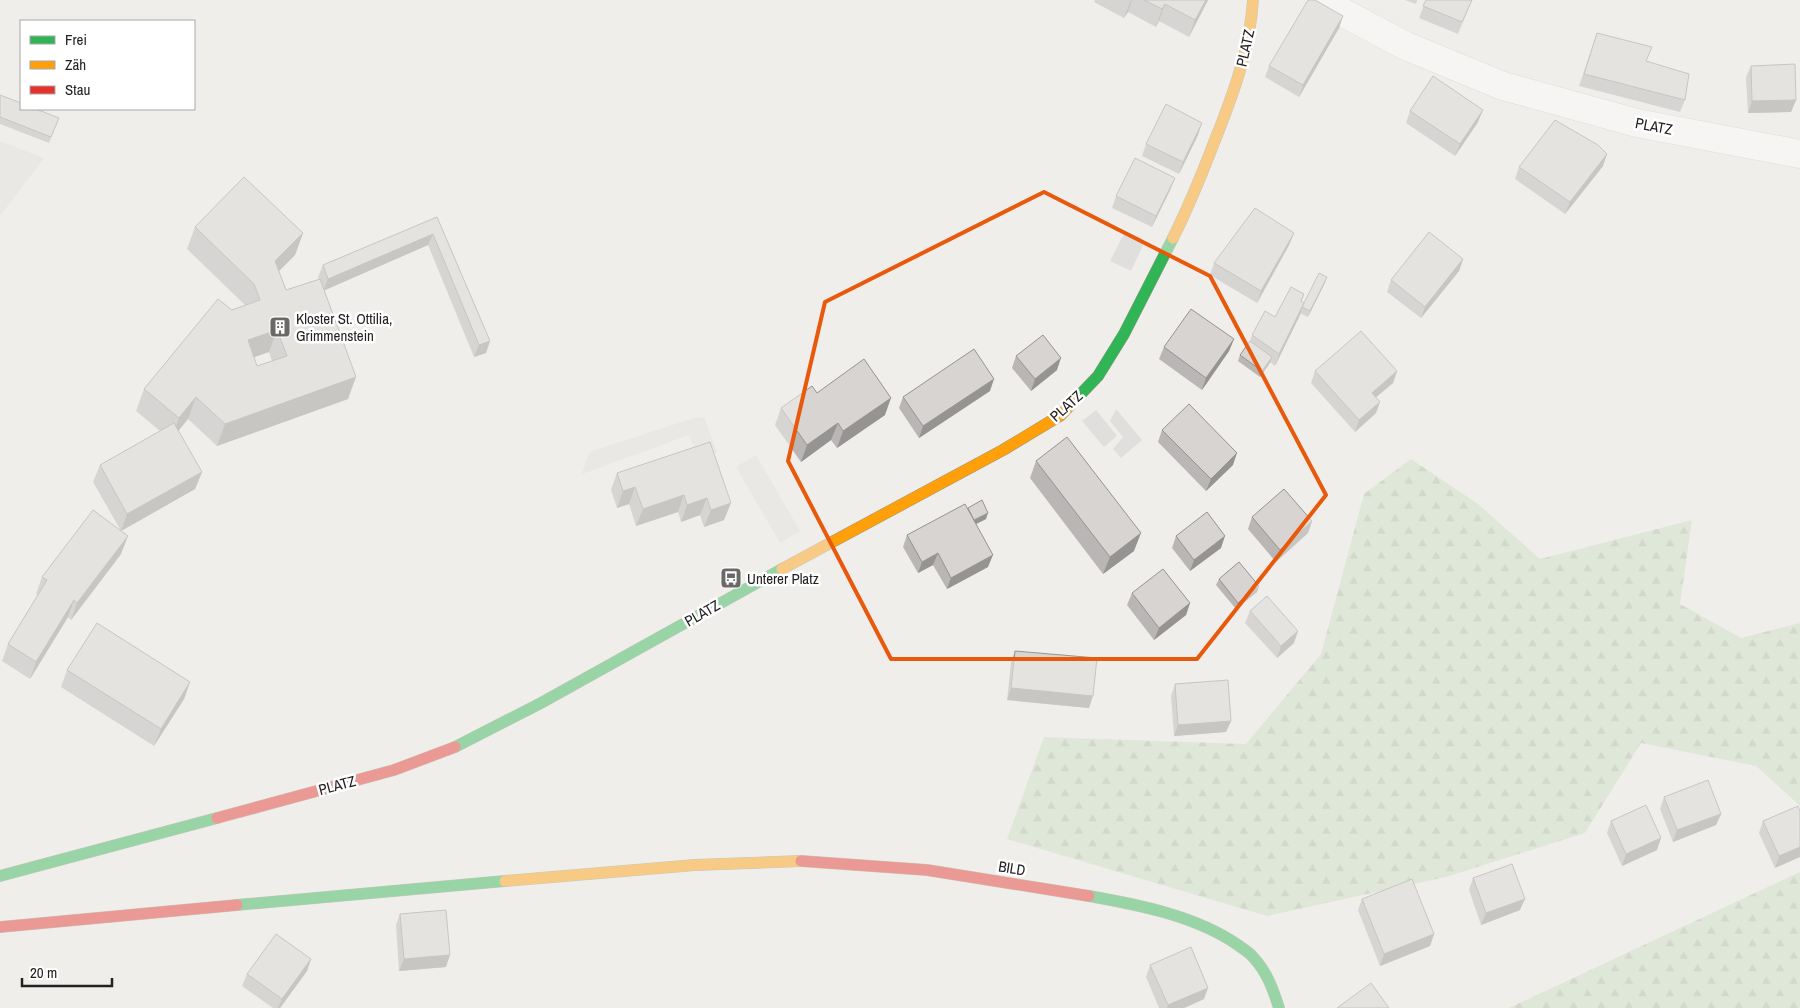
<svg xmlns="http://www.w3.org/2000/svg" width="1800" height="1008" font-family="'Archivo Narrow',sans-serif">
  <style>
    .forest { fill: url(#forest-firs) }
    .parking { fill: #e0dfde }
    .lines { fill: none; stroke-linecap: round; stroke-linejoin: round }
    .street-casing { stroke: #c9c8c7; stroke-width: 29 }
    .fast-casing { stroke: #999a82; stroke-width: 12 }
    .slow-casing { stroke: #999a82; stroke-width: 12 }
    .jam-casing { stroke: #999a82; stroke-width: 12 }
    .street { stroke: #fdfcfc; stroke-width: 28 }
    .fast { stroke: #30b455; stroke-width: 11 }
    .slow { stroke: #ff9f0a; stroke-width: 11 }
    .jam { stroke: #e5322d; stroke-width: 11 }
    .wall { fill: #b9b6b5; fill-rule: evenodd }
    .shaded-wall { fill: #969493 }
    .building { fill: #d7d4d2; stroke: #969493; fill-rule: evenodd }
    .marked { fill: none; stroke: #e8590c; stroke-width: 4; stroke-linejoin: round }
    .labels { text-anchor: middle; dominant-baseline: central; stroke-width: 5; stroke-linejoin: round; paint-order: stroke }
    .street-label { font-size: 15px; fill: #222; stroke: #fff }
    .poi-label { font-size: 15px; fill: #222; stroke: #fff; text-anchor: start }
  </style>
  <defs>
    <pattern id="forest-firs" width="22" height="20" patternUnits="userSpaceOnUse" patternTransform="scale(1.25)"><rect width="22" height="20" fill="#cbdec1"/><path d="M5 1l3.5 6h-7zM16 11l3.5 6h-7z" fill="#aebea6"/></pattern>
  </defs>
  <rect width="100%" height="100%" fill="#f0eeeb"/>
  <g class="forest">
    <polygon points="1411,459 1478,504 1540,559 1692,520 1680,604 1741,638 1800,623 1800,806 1756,766 1641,743 1585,833 1446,877 1267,916 1007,839 1044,737 1246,744 1321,654 1364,494"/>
    <polygon points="1800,872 1800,1008 1509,1008"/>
  </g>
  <g class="parking">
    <polygon points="0,141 44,158 0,216"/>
    <polygon points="1125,232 1145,241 1131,271 1110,261"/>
    <polygon points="1116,409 1142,440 1121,458 1113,449 1123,437 1110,421"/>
    <polygon points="1096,410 1117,436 1104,447 1082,421"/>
    <polygon points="704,417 717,452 698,459 689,435 582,474 589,452 694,418"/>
    <polygon points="756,455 800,531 780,543 736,467"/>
  </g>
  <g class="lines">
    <g class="street-casing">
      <polyline id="street" points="1319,0 1406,46 1503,86 1637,123 1800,154"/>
    </g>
    <g class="fast-casing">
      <g id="fast">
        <polyline points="1076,399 1098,376 1124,334 1173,238"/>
        <polyline points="455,747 541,703 782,569"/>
        <polyline points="0,876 217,818"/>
        <path d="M1089,896C1140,905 1196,916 1238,945C1243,949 1249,952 1253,957C1267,972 1273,989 1279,1008"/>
        <polyline points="237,905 505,881"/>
      </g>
    </g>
    <g class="slow-casing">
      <g id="slow">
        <path d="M1173,238C1189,206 1202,174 1215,140C1233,95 1250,49 1253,0"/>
        <polyline points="782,569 1003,450 1061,415 1076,399"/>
        <polyline points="505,881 695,865 801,861"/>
      </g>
    </g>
    <g class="jam-casing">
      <g id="jam">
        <polyline points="217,818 394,770 455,747"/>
        <polyline points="801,861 927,870 1089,896"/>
        <polyline points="0,927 237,905"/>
      </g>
    </g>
    <use href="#street" class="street"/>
    <use href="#fast" class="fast"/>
    <use href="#slow" class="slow"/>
    <use href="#jam" class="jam"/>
  </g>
  <g class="wall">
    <polygon points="1095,0 1208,0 1189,37 1159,21 1156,27 1128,12 1124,18 1094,2"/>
    <polygon points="1405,0 1417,0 1416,4"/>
    <polygon points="1426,0 1472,0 1458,34 1419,18"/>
    <polygon points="1343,16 1339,28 1299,97 1265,77 1269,66"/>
    <polygon points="1597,33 1647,61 1685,100 1680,112 1579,86"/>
    <polygon points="1751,66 1796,100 1791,112 1748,113 1746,77"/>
    <polygon points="0,95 59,118 49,143 0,124"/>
    <polygon points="1410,111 1478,122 1455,156 1406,123"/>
    <polygon points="1198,135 1179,174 1142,156 1146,144"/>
    <polygon points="1603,166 1565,214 1515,179 1519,167"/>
    <polygon points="1175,178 1170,190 1152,227 1112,208 1116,196"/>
    <path d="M437,217L490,341L486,353L474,357L428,245L324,290L348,399L217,446L188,419L178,431L202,472L195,489L121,531L93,482L100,465L160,431L136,411L144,389L232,310L245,305L187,249L195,227L303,233L295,255L279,271L286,290L319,279L318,277L323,265ZM269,352L272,361L257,366L254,357Z"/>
    <polygon points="1294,233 1289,245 1257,303 1210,275 1214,263"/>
    <polygon points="1463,259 1459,271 1421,318 1387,292 1391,280"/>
    <polygon points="1327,277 1308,317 1300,313 1302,307"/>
    <polygon points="1301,301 1304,303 1300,315 1275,366 1270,362 1260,377 1238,361 1240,355 1250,341 1252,335 1275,317"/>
    <polygon points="1234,339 1229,351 1202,390 1159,359 1164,347"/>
    <polygon points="1016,356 1057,370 1031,391 1012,368"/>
    <polygon points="1315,371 1397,371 1393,383 1376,397 1376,413 1355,432 1311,383"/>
    <polygon points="990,391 919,438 899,408 903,397"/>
    <polygon points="817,393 885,415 837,448 831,440 801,462 775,425 781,408"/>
    <polygon points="1162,430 1233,465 1206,491 1158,442"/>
    <polygon points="710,442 724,520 704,527 700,515 681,522 678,512 636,526 629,504 617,508 611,490 617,473"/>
    <polygon points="1036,461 1134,551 1103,574 1030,478"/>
    <polygon points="968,508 986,519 976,524 988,567 947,589 933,565 918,573 903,547 907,535"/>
    <polygon points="1252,517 1312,521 1308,533 1276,562 1248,529"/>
    <polygon points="1176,536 1221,548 1190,571 1172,548"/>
    <polygon points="121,554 71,620 68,617 30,679 2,661 8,644 38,595 36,594 42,577"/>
    <polygon points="1219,579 1259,586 1257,592 1236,609 1216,585"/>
    <polygon points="1132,593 1190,603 1186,615 1154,640 1127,605"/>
    <polygon points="1250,611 1294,643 1277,658 1245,623"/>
    <polygon points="1015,651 1089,708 1007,700 1011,662"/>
    <polygon points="67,670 190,682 184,699 154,746 61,687"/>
    <polygon points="1175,684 1231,721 1226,732 1174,736 1171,696"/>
    <polygon points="1664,797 1721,814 1716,825 1673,842 1660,809"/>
    <polygon points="1800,811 1775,868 1759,833 1763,821"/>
    <polygon points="1611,821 1657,850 1622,866 1607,833"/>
    <polygon points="1473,878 1520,910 1481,925 1469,890"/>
    <polygon points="1362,899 1434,934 1430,946 1380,966 1358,910"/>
    <polygon points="400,914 446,967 399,971 396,925"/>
    <polygon points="311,959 307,971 280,1008 273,1008 242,986 247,974"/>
    <polygon points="1150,965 1204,999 1184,1008 1159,1008 1146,977"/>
  </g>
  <g class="shaded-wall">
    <polygon points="1131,0 1132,0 1128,12 1124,18"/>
    <polygon points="1206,0 1208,0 1189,37 1195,20"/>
    <polygon points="1165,4 1159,21 1156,27 1162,9"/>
    <polygon points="1343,16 1339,28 1299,97 1303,85"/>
    <polygon points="1796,100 1791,112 1748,113 1752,101"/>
    <polygon points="1483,110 1478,122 1455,156 1460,144"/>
    <polygon points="1202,123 1198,135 1179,174 1183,162"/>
    <polygon points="1607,154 1603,166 1565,214 1570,202"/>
    <polygon points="1175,178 1170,190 1152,227 1156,216"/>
    <polygon points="303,233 295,255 267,283 275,261"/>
    <polygon points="1294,233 1289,245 1257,303 1261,291"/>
    <polygon points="433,234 428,245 323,291 328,279"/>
    <polygon points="1463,259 1459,271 1421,318 1425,307"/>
    <polygon points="1327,277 1325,283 1308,317 1310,311"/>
    <polygon points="1304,303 1300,315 1275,366 1279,354"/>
    <polygon points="277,330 269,352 240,362 248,340"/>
    <polygon points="1234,339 1229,351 1202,390 1206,378"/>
    <polygon points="490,341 486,353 474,357 479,345"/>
    <polygon points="1272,357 1270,363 1260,377 1262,371"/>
    <polygon points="1061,358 1057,370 1031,391 1035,379"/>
    <polygon points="1397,371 1393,383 1368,404 1372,393"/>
    <polygon points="356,377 348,399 217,446 225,424"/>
    <polygon points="994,379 990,391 919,438 923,426"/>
    <polygon points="196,397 188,419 171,440 179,418"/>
    <polygon points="891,398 885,415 837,448 843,431"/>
    <polygon points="1380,402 1376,413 1355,432 1359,420"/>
    <polygon points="838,423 831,440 801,462 807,445"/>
    <polygon points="1237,453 1233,465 1206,491 1211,479"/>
    <polygon points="202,472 195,489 121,531 127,514"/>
    <polygon points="635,487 629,504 617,508 623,491"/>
    <polygon points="684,495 678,512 636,526 643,509"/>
    <polygon points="707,498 700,515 681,522 687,505"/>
    <polygon points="731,503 724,520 704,527 711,510"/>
    <polygon points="988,513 986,519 972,526 974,520"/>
    <polygon points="1312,521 1308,533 1276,562 1280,550"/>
    <polygon points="1141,533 1134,551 1103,574 1110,557"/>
    <polygon points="128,536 121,554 71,620 77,603"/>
    <polygon points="1225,536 1221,548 1190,571 1194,560"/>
    <polygon points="938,553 933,565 918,573 922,562"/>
    <polygon points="993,555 988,567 947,589 951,578"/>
    <polygon points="1259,586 1257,592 1236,609 1238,603"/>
    <polygon points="74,600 68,617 30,679 36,662"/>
    <polygon points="1190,603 1186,615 1154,640 1159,628"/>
    <polygon points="1298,631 1294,643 1277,658 1281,646"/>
    <polygon points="190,682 184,699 154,746 161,729"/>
    <polygon points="1011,688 1093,696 1089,708 1007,700"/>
    <polygon points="1231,721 1226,732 1174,736 1178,725"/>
    <polygon points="1721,814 1716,825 1673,842 1677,830"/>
    <polygon points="1661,838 1657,850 1622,866 1626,854"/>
    <polygon points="1800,847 1800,857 1775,868 1779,856"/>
    <polygon points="1525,899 1520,910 1481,925 1486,913"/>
    <polygon points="1434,934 1430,946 1380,966 1384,954"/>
    <polygon points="450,955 446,967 399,971 404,959"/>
    <polygon points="311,959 307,971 280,1008 278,1008 282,999"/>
    <polygon points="1208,988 1204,999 1184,1008 1167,1008 1168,1005"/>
  </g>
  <g class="building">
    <polygon points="1144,0 1206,0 1195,20 1165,4 1162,9"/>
    <polygon points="1308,0 1315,0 1343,16 1303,85 1269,66"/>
    <polygon points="1426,0 1472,0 1462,22 1423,6"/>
    <polygon points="1597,33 1652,47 1646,61 1689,74 1685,100 1584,74"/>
    <polygon points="1795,64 1796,100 1752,101 1751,66"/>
    <polygon points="1433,76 1483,110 1460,144 1410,111"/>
    <polygon points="0,95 21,103 21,109 36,109 59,118 51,137 0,117"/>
    <polygon points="1166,104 1202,123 1183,162 1146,144"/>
    <polygon points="1555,120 1598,145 1607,154 1570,202 1519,167"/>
    <polygon points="1135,158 1175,178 1156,216 1116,196"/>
    <path d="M244,177L303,233L275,261L286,290L320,279L356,377L225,424L196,397L179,418L144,389L218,299L232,310L260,300L254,284L195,227ZM277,330L287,356L257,366L248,340Z"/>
    <polygon points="1255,208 1294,233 1261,291 1214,263"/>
    <polygon points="437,217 490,341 479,345 433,234 328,279 323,265"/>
    <polygon points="1429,232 1463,259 1425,307 1391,280"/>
    <polygon points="1319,273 1327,277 1310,311 1302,307"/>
    <polygon points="1291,287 1304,294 1301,301 1304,303 1279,354 1252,335 1265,311 1275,317"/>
    <polygon points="1191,309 1234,339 1206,378 1164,347"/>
    <polygon points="1361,331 1397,371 1372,393 1380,402 1359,420 1315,371"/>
    <polygon points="1043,335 1061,358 1035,379 1016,356"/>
    <polygon points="1250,341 1272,357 1262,371 1240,355"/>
    <polygon points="974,349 994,379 923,426 903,397"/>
    <polygon points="864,359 891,398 843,431 838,423 807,445 781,408 812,386 817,393"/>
    <polygon points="1189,404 1237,453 1211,479 1162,430"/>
    <polygon points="174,423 202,472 127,514 100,465"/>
    <polygon points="1067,437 1141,533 1110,557 1036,461"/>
    <polygon points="710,442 731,503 711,510 707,498 687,505 684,495 643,509 635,487 623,491 617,473"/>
    <polygon points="1284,489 1312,521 1280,550 1252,517"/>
    <polygon points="982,500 988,513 974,520 968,508"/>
    <polygon points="965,504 993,555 951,578 938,553 922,562 907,535"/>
    <polygon points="93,510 128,536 77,603 74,600 36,662 8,644 47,580 42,577"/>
    <polygon points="1207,512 1225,536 1194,560 1176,536"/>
    <polygon points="1239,562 1259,586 1238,603 1219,579"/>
    <polygon points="1163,569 1190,603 1159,628 1132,593"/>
    <polygon points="1267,596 1298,631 1281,646 1250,611"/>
    <polygon points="97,623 190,682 161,729 67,670"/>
    <polygon points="1015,651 1097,658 1093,696 1011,688"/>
    <polygon points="1228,680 1231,721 1178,725 1175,684"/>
    <polygon points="1708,780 1721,814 1677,830 1664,797"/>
    <polygon points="1646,805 1661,838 1626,854 1611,821"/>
    <polygon points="1798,806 1800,811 1800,847 1779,856 1763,821"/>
    <polygon points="1512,864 1525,899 1486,913 1473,878"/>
    <polygon points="1412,879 1434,934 1384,954 1362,899"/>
    <polygon points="446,910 450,955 404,959 400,914"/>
    <polygon points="276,934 311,959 282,999 247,974"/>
    <polygon points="1191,947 1208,988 1168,1005 1150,965"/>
    <polygon points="1371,983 1389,1008 1337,1008"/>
  </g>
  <path d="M0 0H1800V1008H0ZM1044,192L1210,276L1326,495L1197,659H891L788,461L825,302Z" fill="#f0eeeb" fill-opacity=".55" fill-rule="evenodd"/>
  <path class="marked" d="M1044,192L1210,276L1326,495L1197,659H891L788,461L825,302Z"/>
  <defs>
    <g id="building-square" transform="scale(1.125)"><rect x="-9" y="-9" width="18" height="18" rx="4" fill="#6a6968" stroke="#fff"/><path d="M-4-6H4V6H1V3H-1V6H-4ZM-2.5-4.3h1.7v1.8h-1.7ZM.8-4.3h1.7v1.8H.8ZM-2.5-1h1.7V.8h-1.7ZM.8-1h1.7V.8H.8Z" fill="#fff"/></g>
    <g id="bus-square" transform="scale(1.125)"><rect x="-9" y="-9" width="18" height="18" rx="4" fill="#6a6968" stroke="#fff"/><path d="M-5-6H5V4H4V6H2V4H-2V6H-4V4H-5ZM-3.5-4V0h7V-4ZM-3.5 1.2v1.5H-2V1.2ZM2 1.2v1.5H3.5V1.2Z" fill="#fff"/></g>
  </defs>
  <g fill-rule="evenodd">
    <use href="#building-square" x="280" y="327"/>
    <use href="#bus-square" x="731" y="578"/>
  </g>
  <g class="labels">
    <g class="street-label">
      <text transform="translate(1245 48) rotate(-77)">PLATZ</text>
      <text transform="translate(1654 126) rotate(11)">PLATZ</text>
      <text transform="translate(1066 406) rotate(-42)">PLATZ</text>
      <text transform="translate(702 613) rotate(-30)">PLATZ</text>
      <text transform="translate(337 785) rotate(-15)">PLATZ</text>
      <text transform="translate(1012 868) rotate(9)">BILD</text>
    </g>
    <g class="poi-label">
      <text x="296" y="318">Kloster St. Ottilia,<tspan x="296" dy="17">Grimmenstein</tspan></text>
      <text x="747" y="578">Unterer Platz</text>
    </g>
  </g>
  <rect x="20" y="20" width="175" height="90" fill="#ffffff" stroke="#a7a7a7"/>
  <rect x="30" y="36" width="25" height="8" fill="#30b455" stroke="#a7a7a7"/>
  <text x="65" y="45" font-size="15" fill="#222222">Frei</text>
  <rect x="30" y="61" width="25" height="8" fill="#ff9f0a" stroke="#a7a7a7"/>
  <text x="65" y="70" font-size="15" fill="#222222">Zäh</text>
  <rect x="30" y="86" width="25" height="8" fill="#e5322d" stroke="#a7a7a7"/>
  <text x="65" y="95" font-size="15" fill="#222222">Stau</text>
  <path d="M22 978v8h90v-8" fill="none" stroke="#222222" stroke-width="2.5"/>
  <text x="30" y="978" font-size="15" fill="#222222" stroke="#ffffff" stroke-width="4" paint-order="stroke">20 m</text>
</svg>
